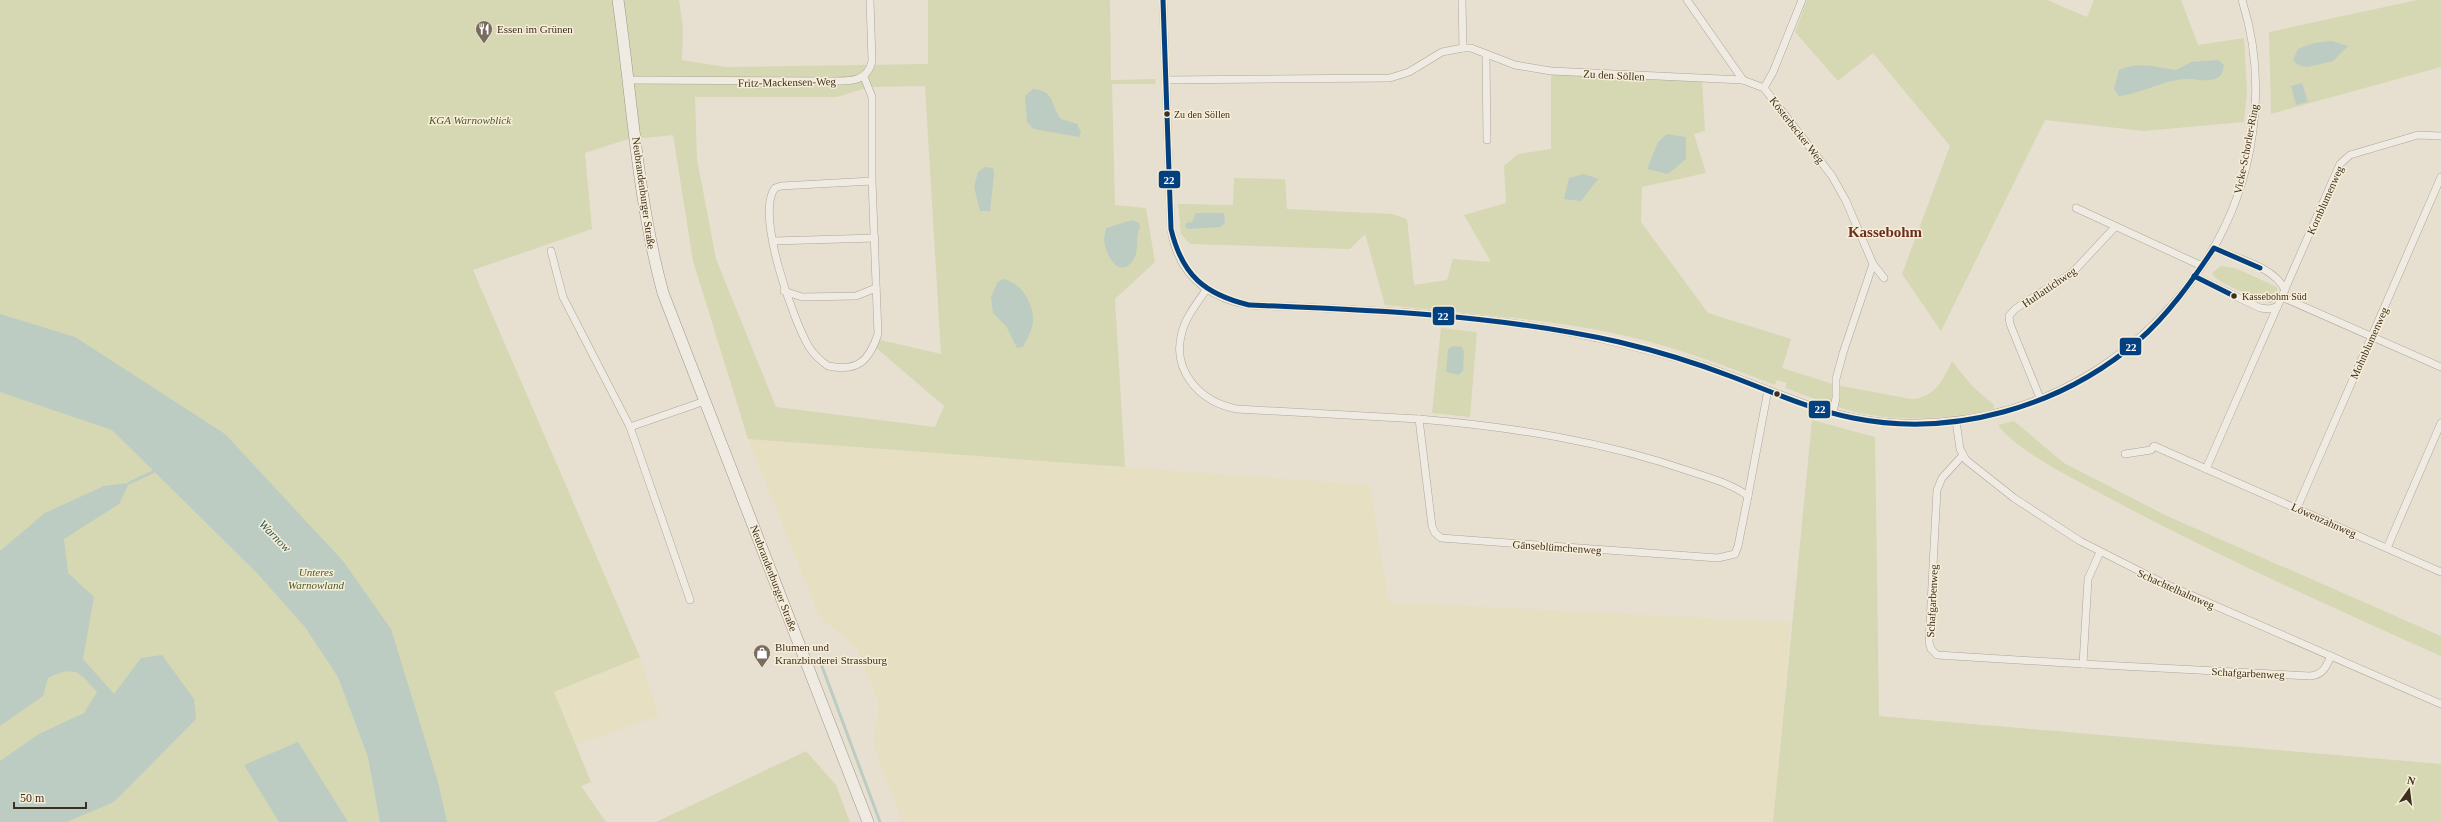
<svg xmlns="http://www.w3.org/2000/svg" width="2441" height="822" font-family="'Times New Roman',serif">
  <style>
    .farmland { fill: #e6dfc2 }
    .green { fill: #d6d7b3; fill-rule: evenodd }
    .water { fill: #bcccc2 }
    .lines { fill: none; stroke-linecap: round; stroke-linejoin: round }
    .stream { stroke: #bcccc2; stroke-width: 3 }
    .street-casing { stroke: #ada599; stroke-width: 8 }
    .secondary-casing { stroke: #9c958a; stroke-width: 12 }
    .street { stroke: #efebe3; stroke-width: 7 }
    .secondary { stroke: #efebe3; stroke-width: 11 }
    .bus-1-casing { stroke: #f7eed8; stroke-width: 8 }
    .bus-1 { stroke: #024080; stroke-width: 5 }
    .bus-dot { fill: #3d2e20; stroke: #f7eed8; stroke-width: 1.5 }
    .labels { text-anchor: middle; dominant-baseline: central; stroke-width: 3; stroke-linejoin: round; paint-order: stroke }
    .bus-label { font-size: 10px; fill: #3d2e20; stroke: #f7eed8; text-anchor: start }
    .poi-label { font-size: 11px; fill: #3d2e20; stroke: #f7eed8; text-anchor: start }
    .street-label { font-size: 11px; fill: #3d2e20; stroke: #f7eed8 }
    .park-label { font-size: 11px; font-style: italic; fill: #4d5a26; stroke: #f7eed8 }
    .water-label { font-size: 12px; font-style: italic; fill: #2f5d5a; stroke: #f7eed8 }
    .district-label { font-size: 15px; font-weight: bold; fill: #6b2e1e; stroke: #f7eed8 }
    .line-badge { stroke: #f7eed8; stroke-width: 1.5 }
    .badge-label { font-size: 11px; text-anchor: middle; font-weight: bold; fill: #fff }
  </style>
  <rect width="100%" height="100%" fill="#e7e0d1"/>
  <g class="farmland">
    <polygon points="748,439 1370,485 1389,602 1791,622 1773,822 902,822 873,743 879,703 857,649 819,616"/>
    <polygon points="640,657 659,716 575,745 554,692"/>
  </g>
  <g class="green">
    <path d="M0,0H679L683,28L682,60L725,67L928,64V0H1110L1111,80L1156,79L1155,84H1112L1115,205L1146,208L1155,262L1115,299L1125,467L748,439L693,261L673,135L625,140L585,153L592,229L473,270L640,657L554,692L591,782L581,786L606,822H0ZM925,86L941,354L876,339L874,346L944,406L935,427L776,407L716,259L697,159L695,97H837L869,87Z"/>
    <polygon points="1807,0 2047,0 2087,17 2094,0 2181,0 2198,45 2244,38 2247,93 2244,122 2144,131 2045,120 1941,331 1902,274 1950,146 1873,53 1838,81 1795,32"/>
    <polygon points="2417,0 2441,0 2441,67 2271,114 2269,32"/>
    <path d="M1551,71L1702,79L1705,131L1694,134L1706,173L1642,187L1641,222L1708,313L1791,339L1782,368L1836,385L1911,399C1934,398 1943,381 1952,361L1972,386L1994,405L1993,409C1950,420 1899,422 1855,412C1831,406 1808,396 1785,388L1787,383L1777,380L1775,385C1728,367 1681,349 1631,337C1550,318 1467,314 1385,305L1365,234L1350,249L1190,244L1181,234L1178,204L1233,205L1234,178L1285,179L1287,209L1392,214L1407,219L1414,285L1447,280L1453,259L1491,262L1464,215L1506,203L1504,166L1518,154L1551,149Z"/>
    <path d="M2221,266L2235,268L2277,287C2278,294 2276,298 2271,303C2260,299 2214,283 2212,273Z"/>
    <polygon points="1441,328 1477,332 1470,417 1432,413"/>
    <polygon points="1812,420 1875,437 1879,716 2441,764 2441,822 1773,822"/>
    <path d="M2014,421L2064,463L2167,516L2441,636V656C2326,605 2211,553 2100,493C2071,477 2017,451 1998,425Z"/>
    <polygon points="806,751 836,785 850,822 656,822"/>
  </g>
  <g class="water">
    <polygon points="2331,41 2348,46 2333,61 2307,67 2298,65 2293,60 2298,49 2314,43"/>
    <path d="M2218,60L2224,65C2223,70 2222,76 2217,78C2208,82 2202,80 2192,79C2166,78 2144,93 2119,96L2114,89L2119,70C2141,61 2154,67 2176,70L2191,62Z"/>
    <polygon points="2302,83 2308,102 2296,105 2291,86"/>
    <path d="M1033,89C1056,91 1050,105 1061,119L1077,124L1081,133L1079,137L1034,129L1027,122L1025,96Z"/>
    <polygon points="1667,134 1686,137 1686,159 1668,174 1647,169 1658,142"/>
    <polygon points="985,167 993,168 994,174 990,211 980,211 974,187 978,172"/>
    <polygon points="1584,174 1598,179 1581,201 1564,199 1569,178"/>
    <polygon points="1196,213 1222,213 1224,214 1225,223 1220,227 1189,229 1185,227 1186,223 1192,222"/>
    <path d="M1132,220L1139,223L1140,227C1134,239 1141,254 1130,264C1116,278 1105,250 1104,240C1104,236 1106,232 1106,228Z"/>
    <path d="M1002,279C1022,281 1037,308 1032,327C1031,333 1026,340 1023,347L1017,348L1006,326L993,313L991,297L997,283Z"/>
    <polygon points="0,314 75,337 225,434 343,561 391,629 438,782 447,822 380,822 368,757 338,677 305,627 256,572 112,430 0,392"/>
    <polygon points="1453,346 1462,347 1464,352 1463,371 1458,375 1446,372 1448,349"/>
    <path d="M129,483L119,504L64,539L68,573L94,597L83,659L114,694L141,658L162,655L194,699L196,719L114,802L67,822H0V761L39,734L84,713L97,692C79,671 74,665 48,678L43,696L0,726V551L45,513L104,486Z"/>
    <polygon points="298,742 348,822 279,822 244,765"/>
  </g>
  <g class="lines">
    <g class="stream">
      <polyline points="129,483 157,470"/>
      <polyline points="820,661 880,822"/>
    </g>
    <g class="street-casing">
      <g id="street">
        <path d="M1163,0L1171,229C1178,273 1205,297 1249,305C1363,310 1481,313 1593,337C1631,346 1670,355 1707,367C1756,384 1804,407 1855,418C1883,424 1912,424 1940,422C2052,413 2147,353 2208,257C2255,182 2269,85 2242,0"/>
        <polyline points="1462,0 1463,48"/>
        <polyline points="1687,0 1743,80"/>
        <polyline points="1486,55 1487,140"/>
        <path d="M864,77L872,97V181L878,334C869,361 858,372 828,366C821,361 814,355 809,347C793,320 755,213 775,188L781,186L872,181"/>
        <path d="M629,80L827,81C846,81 867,84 872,61L870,0"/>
        <polyline points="1166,80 1390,78 1409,72 1442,52 1463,48 1471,48 1515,65 1551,71 1743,80 1764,88 1832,176 1846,201 1873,264 1884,278"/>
        <polyline points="1764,88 1773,72 1802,0"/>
        <polyline points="2076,208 2202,266"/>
        <polyline points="773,241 875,238"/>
        <path d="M2214,248C2236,259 2274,266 2285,290"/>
        <polyline points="551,251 563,297 630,427 690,600"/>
        <polyline points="2194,276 2260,308 2269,309 2277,307"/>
        <path d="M1206,290C1197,303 1186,317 1182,332C1171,371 1200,402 1237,409L1419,419"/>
        <polyline points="784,291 802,297 856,296 876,288"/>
        <polyline points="2282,297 2441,367"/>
        <polyline points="2040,398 2010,324 2009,316 2015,309 2073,272 2115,227"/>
        <polyline points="1833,412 1836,398 1836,379 1843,353 1873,264"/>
        <path d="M1419,419C1512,427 1603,441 1692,472C1710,478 1732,484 1748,496L1738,546L1735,554L1718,558L1441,538L1435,533L1432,526Z"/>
        <polyline points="1956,421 1960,449 1966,460 2014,498 2080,541 2163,583 2441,704"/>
        <polyline points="630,427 705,401"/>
        <polyline points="2125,454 2151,450 2154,446 2441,572"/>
        <polyline points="1962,456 1942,478 1937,490 1929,642 1931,649 1937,655 2083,664 2088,579 2100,552"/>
        <polyline points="2206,469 2340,164 2350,155 2418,135 2441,136"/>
        <polyline points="1748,496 1768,390"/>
        <polyline points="2297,508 2441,177"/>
        <polyline points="2387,548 2441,423"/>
        <path d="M2083,664L2310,676C2323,675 2326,667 2331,656"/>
      </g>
    </g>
    <g class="secondary-casing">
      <path id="secondary" d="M618,0C632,98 637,198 663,293L868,822"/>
    </g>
    <use href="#street" class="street"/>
    <use href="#secondary" class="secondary"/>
    <g class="bus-1-casing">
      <g id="bus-1">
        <path d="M1163,0L1171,229C1182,275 1204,294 1249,305C1373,310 1498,315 1619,342C1657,351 1693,362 1730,376C1770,391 1811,410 1853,418C1953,438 2061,407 2138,341C2168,315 2192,281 2214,248L2260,268"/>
        <polyline points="2194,276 2234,296"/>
      </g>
    </g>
    <use href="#bus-1" class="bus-1"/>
  </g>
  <defs>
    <g id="restaurant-pin" transform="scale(0.9)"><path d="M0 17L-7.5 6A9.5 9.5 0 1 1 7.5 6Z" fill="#786c5e" stroke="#f7eed8"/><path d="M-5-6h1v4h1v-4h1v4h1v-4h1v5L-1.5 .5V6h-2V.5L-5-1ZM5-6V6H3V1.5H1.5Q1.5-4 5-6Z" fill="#fff"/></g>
    <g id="shop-pin" transform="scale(0.9)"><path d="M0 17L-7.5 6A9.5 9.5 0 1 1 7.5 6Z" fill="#786c5e" stroke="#f7eed8"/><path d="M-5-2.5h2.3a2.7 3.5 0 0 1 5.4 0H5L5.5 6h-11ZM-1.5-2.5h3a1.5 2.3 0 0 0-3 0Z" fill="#fff"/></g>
  </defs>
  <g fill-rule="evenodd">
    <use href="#restaurant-pin" x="484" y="29"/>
    <use href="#shop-pin" x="762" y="653"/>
  </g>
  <g class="bus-dot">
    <circle cx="1167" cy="114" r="3.5"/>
    <circle cx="2234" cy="296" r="3.5"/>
    <circle cx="1777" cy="394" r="3.5"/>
  </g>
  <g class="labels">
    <g class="bus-label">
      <text x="1174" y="114">Zu den Söllen</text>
      <text x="2242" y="296">Kassebohm Süd</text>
    </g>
    <g class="poi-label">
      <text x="497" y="29">Essen im Grünen</text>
      <text x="775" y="647">Blumen und<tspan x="775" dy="13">Kranzbinderei Strassburg</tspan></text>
    </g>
    <g class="street-label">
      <text transform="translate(1614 75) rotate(3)">Zu den Söllen</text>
      <text transform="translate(787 82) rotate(-1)">Fritz-Mackensen-Weg</text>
      <text transform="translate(1797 130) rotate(52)">Kösterbecker Weg</text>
      <text transform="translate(2246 149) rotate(-79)">Vicke-Schorler-Ring</text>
      <text transform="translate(644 193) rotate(82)">Neubrandenburger Straße</text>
      <text transform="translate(2325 200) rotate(-66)">Kornblumenweg</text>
      <text transform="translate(2049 287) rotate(-34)">Huflattichweg</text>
      <text transform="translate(2369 343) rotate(-66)">Mohnblumenweg</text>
      <text transform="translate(2324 520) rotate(24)">Löwenzahnweg</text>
      <text transform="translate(1557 547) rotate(4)">Gänseblümchenweg</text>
      <text transform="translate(774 578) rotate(69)">Neubrandenburger Straße</text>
      <text transform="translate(2176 589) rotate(24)">Schachtelhalmweg</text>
      <text transform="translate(1932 601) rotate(-87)">Schafgarbenweg</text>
      <text transform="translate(2248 673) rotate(3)">Schafgarbenweg</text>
    </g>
    <g class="park-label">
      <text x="470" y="120">KGA Warnowblick</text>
      <text x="316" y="572">Unteres<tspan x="316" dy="13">Warnowland</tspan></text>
    </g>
    <g class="water-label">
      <text transform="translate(275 536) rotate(45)">Warnow</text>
    </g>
    <g class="district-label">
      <text x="1885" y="232">Kassebohm</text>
    </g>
  </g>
  <g class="line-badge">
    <rect x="1158" y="170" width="23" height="19" rx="4" fill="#024080"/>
    <rect x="1432" y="306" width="23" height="20" rx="4" fill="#024080"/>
    <rect x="2119" y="337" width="23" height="19" rx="4" fill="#024080"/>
    <rect x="1808" y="400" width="23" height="19" rx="4" fill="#024080"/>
  </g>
  <g class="badge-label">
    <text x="1169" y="184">22</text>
    <text x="1443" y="320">22</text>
    <text x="2131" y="351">22</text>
    <text x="1820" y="413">22</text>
  </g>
  <g transform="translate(2409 790) rotate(14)" stroke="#f7eed8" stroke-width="3" paint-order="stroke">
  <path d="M0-3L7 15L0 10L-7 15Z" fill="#3d2e20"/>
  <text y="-6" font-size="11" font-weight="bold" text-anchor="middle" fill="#3d2e20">N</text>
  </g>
  <path d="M14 802v6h72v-6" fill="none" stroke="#3d2e20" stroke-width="2"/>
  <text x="20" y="802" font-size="12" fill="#3d2e20" stroke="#f7eed8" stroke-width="3" paint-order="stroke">50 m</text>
</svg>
